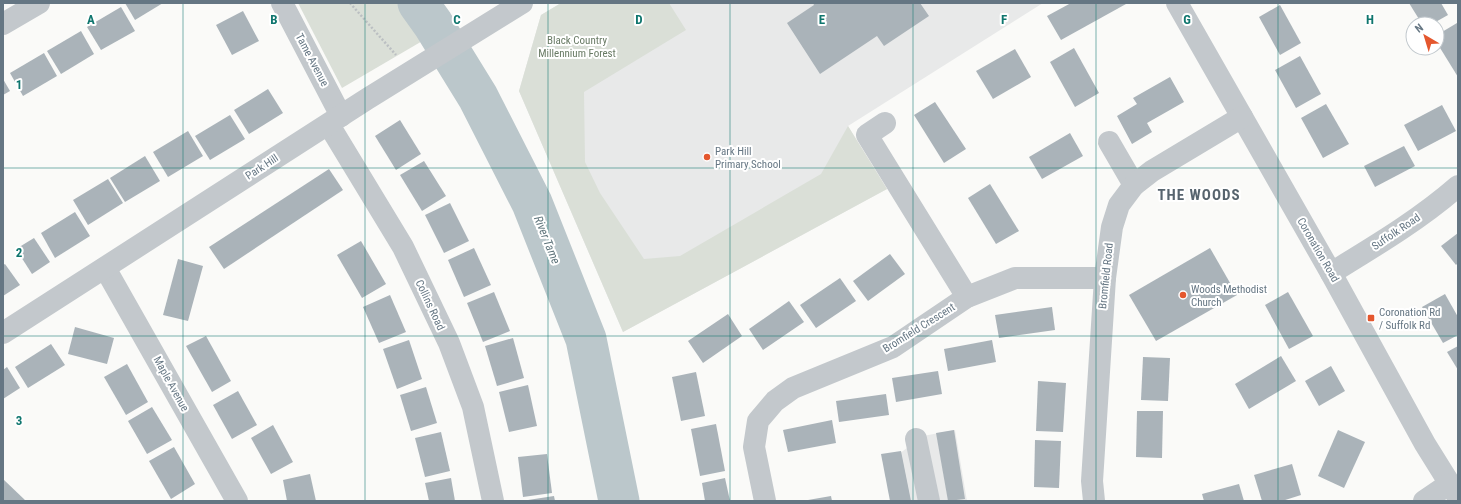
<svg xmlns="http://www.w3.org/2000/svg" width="1461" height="504" font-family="'Roboto Condensed',sans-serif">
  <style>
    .built { fill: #e8e9e9 }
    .green { fill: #dadfd7 }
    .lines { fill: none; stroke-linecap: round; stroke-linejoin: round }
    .river { stroke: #bbc7cb; stroke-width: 41 }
    .building { fill: #aab3b9 }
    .path { stroke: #bbbfc2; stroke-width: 2.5; stroke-dasharray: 2 2; stroke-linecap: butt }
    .minor { stroke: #c3c8cc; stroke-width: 22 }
    .grid { fill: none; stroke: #0f766e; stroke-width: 1; stroke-opacity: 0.55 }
    .poi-dot { fill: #e4572e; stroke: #fff; stroke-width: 1.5 }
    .labels { text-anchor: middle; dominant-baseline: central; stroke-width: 4; stroke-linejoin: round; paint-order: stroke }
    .park-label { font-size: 11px; fill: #687a64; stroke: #fff }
    .street-label { font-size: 11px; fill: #657683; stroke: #fff }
    .poi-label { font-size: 11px; fill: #657683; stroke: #fff; text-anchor: start }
    .water-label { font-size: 12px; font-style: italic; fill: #60757c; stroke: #fff }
    .district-label { font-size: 15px; font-weight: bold; letter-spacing: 1px; fill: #57646e; stroke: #fff }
    .grid-label { font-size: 13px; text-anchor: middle; font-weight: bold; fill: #0f766e; stroke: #fff; stroke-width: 4; stroke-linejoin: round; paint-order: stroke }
  </style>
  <rect width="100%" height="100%" fill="#fafaf8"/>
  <g class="built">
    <polygon points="561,3 1043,3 848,126 887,189 623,332 519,91 541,15"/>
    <polygon points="955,430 967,501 891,501 899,454 923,436"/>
  </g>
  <g class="green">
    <polygon points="298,3 399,3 424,40 342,88"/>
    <polygon points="561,3 669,3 686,30 584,92 585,162 600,193 644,259 680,256 821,174 848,126 887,189 623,332 519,91 541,15"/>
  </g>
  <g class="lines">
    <polyline class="river" points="418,3 433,24 478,97 532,203 586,339 619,501"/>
  </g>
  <g class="building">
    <polygon points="125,3 163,3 135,20"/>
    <polygon points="813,3 920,3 929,16 884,46 877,36 820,74 787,23 814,5"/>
    <polygon points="1071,3 1125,3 1126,4 1061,40 1047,16"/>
    <polygon points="1409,3 1441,3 1448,15 1432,24 1422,24"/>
    <polygon points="1280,5 1301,43 1280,55 1259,17"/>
    <polygon points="121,7 135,31 101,50 87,27"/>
    <polygon points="243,11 259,41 232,55 216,25"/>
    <polygon points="1457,23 1458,26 1458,77 1437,43 1437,35"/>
    <polygon points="81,31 94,54 61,74 47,51"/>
    <polygon points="1074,48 1099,93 1075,107 1050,62"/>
    <polygon points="1015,49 1031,77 993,99 976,71"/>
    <polygon points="44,53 57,76 23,96 10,73"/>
    <polygon points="1300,56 1321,94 1296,108 1275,70"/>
    <polygon points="1170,77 1184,102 1147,123 1152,132 1132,144 1117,116 1137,104 1133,98"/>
    <polygon points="3,79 10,91 3,95"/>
    <polygon points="268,89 283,113 249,134 234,110"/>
    <polygon points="935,102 966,149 944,163 914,115"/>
    <polygon points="1326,104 1349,144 1323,158 1301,118"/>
    <polygon points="1442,105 1456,131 1418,151 1404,125"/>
    <polygon points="230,115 245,139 210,160 195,136"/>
    <polygon points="400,120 421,154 396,170 375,136"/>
    <polygon points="188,131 203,156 168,177 153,152"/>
    <polygon points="1070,133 1083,156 1042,179 1029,157"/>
    <polygon points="1404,146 1415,166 1375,187 1364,166"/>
    <polygon points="145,156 160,181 125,202 110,178"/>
    <polygon points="424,161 446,196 422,211 400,175"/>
    <polygon points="329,169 343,190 224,269 209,247"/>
    <polygon points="108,179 123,203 88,225 73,200"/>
    <polygon points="990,184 1019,231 996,244 968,198"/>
    <polygon points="450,203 469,241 444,253 425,215"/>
    <polygon points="75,212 90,236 55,258 41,233"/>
    <polygon points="1458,233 1458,263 1456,265 1441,246"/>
    <polygon points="34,238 50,262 32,274 16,249"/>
    <polygon points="361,241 386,284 362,298 337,255"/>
    <polygon points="474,248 491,285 464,297 448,260"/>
    <polygon points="1210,248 1237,295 1156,341 1129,295"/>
    <polygon points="890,254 905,274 868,301 853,281"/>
    <polygon points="178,259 203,266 188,321 163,315"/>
    <polygon points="5,264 20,285 3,296 3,265"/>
    <polygon points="840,278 856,301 816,328 800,305"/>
    <polygon points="494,292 510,331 483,342 467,303"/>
    <polygon points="1288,292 1313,336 1289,349 1265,305"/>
    <polygon points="1445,294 1458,317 1458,335 1443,343 1422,307"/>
    <polygon points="390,295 406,332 379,343 363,307"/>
    <polygon points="789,301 804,322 763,350 749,329"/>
    <polygon points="1052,307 1055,330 999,338 995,315"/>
    <polygon points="728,314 742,336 703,363 688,341"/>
    <polygon points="75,327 114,338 107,364 68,354"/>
    <polygon points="206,336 231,381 212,392 186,346"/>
    <polygon points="513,338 524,378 497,386 485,346"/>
    <polygon points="409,340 422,379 397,389 383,349"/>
    <polygon points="992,340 996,362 948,371 944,349"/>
    <polygon points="51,344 65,365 28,388 15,367"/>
    <polygon points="1458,346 1458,370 1447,352"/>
    <polygon points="1281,356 1296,381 1249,409 1235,384"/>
    <polygon points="1143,357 1170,358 1168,401 1141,400"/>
    <polygon points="127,364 148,402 126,415 104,377"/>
    <polygon points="1331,366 1345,391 1319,406 1305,381"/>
    <polygon points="7,367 20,388 3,399 3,370"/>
    <polygon points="938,371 942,394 896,402 892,378"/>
    <polygon points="696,372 705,416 681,421 672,377"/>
    <polygon points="1038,381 1066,383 1063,432 1036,431"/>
    <polygon points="528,385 537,426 509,432 499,392"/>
    <polygon points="426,387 437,423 411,431 400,395"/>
    <polygon points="238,391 257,425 232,439 213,405"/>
    <polygon points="886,394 889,415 839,422 836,401"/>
    <polygon points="152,407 172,440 147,454 128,421"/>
    <polygon points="1137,411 1163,411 1162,458 1136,457"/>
    <polygon points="832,420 836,443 788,452 783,430"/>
    <polygon points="716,424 725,471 700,476 691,429"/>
    <polygon points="273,425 293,462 271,474 251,438"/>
    <polygon points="954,430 965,499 948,501 936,433"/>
    <polygon points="1338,430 1365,442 1344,488 1318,476"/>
    <polygon points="441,432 450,471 425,477 415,438"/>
    <polygon points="1035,440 1061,441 1059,488 1034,487"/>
    <polygon points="174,447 195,484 171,499 149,461"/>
    <polygon points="901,451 911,501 890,501 881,454"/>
    <polygon points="547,454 552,493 523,497 518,457"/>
    <polygon points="1292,464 1301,495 1282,501 1262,501 1254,475"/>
    <polygon points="310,474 316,501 287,501 283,480"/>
    <polygon points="451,478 455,501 429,501 425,483"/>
    <polygon points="725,478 730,501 705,501 702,483"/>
    <polygon points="3,479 26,501 3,501"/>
    <polygon points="1239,484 1244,501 1204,501 1202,494"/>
    <polygon points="554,496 555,501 528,501 528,500"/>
    <polygon points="831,496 832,501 808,501 808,500"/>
  </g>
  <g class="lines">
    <polyline class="path" points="350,3 396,55"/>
    <g class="minor">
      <polyline points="282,3 341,116"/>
      <polyline points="1177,3 1331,273 1425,444 1458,497"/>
      <polyline points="3,24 39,3"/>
      <polyline points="885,123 867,135 967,297"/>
      <polyline points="329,125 403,247 449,343 473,407 493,501"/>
      <polyline points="1109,142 1134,185"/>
      <polyline points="105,268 237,501"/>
      <path d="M1331,273C1375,246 1419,220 1458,186"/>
      <polyline points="3,333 367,99 522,3"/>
      <polyline points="916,439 929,501"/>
      <polyline points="765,501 754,447 758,421 775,401 793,388 893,347 967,297 1015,278 1105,278"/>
      <polyline points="1094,501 1092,481 1105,278 1112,227 1119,205 1134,185 1152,171 1242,117"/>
      <polyline points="1424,501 1449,484"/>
    </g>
  </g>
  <path class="grid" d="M183,3V501M365,3V501M548,3V501M730,3V501M913,3V501M1096,3V501M1278,3V501M3,168H1458M3,336H1458"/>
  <g class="poi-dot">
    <circle cx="707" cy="157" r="4"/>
    <circle cx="1183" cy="295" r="4"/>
    <rect x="1367" y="314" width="8" height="8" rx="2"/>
  </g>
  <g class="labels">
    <g class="park-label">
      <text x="577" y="40">Black Country<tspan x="577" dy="13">Millennium Forest</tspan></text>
    </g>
    <g class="street-label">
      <text transform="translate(312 60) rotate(62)">Tame Avenue</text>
      <text transform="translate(262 167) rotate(-33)">Park Hill</text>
      <text transform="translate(1396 232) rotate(-34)">Suffolk Road</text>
      <text transform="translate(1318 250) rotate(60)">Coronation Road</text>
      <text transform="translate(1106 276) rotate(-84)">Bromfield Road</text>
      <text transform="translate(430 305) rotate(65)">Collins Road</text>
      <text transform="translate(919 328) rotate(-32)">Bromfield Crescent</text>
      <text transform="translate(171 384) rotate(61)">Maple Avenue</text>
    </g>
    <g class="poi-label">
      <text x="715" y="151">Park Hill<tspan x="715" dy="13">Primary School</tspan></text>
      <text x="1191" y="289">Woods Methodist<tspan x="1191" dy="13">Church</tspan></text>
      <text x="1379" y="312">Coronation Rd<tspan x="1379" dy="13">/ Suffolk Rd</tspan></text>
    </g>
    <g class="water-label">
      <text transform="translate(547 240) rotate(68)">River Tame</text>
    </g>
    <g class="district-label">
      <text x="1199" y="195">THE WOODS</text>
    </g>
  </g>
  <g class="grid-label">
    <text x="91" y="24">A</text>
    <text x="274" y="24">B</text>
    <text x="457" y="24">C</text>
    <text x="639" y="24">D</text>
    <text x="822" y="24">E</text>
    <text x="1004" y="24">F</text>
    <text x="1187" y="24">G</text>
    <text x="1370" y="24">H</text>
    <text x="19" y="89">1</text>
    <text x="19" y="257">2</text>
    <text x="19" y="425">3</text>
  </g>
  <rect width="1461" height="504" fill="none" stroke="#657683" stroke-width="8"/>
  <g transform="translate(1425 36) rotate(322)"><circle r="19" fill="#ffffff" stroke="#c1c8cd"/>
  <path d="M0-3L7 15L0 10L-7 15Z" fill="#e4572e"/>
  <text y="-6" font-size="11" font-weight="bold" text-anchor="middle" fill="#657683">N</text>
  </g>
</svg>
